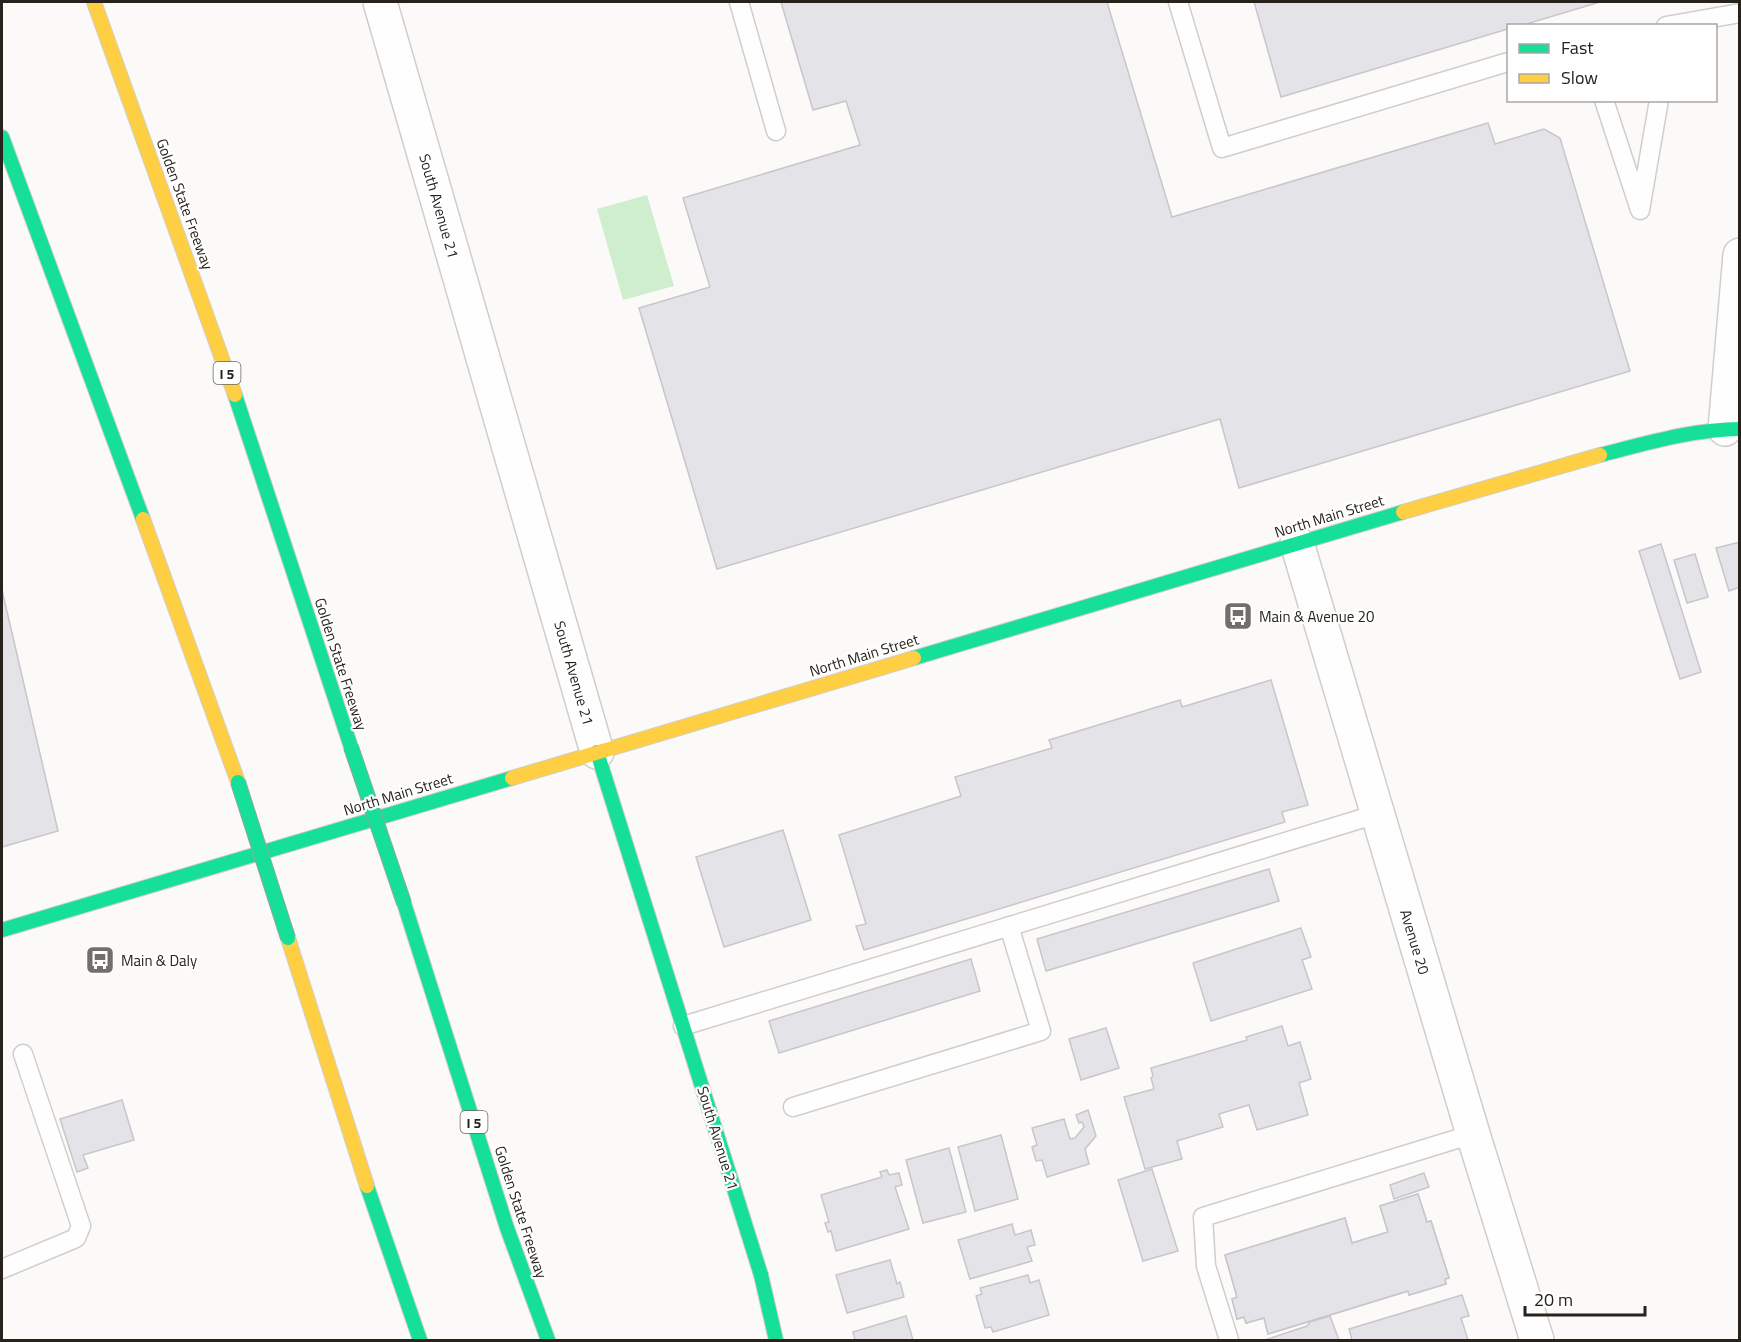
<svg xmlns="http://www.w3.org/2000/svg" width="1741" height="1342" font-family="'Titillium Web',sans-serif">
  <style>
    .green { fill: #ceeecd }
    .building { fill: #e4e3e7; stroke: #c8c6ca; stroke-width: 1.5; fill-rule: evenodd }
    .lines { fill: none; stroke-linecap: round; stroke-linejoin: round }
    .lane-casing { stroke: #d1ceca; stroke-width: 21 }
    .street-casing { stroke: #d1ceca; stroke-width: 36 }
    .fast-casing { stroke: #d1ceca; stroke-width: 16 }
    .slow-casing { stroke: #d1ceca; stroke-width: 16 }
    .lane { stroke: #fffefe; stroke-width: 18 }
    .street { stroke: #fffefe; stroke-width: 33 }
    .fast { stroke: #16e098; stroke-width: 14 }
    .slow { stroke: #ffcf43; stroke-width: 14 }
    .fast-bridge-casing { stroke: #91a6a9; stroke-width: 16; stroke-linecap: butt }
    .fast-bridge { stroke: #16e098; stroke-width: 14 }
    .labels { text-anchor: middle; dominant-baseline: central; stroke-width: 4.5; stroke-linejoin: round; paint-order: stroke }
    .shield { fill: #fff; stroke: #686560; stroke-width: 1.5 }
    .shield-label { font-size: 14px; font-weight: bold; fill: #27231c }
    .street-label { font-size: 15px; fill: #27231c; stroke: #fff }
    .poi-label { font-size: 15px; fill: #27231c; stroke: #fff; text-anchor: start }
  </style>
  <rect width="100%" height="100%" fill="#fcfaf8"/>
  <polygon class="green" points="647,195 674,286 623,300 597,209"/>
  <g class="building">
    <polygon points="781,2 1107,2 1172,217 1488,123 1495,144 1544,129 1560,138 1630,371 1239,488 1220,419 717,569 639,308 710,287 683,198 860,145 846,101 813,110"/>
    <polygon points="1254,2 1600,2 1520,26 1508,26 1508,29 1281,97"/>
    <polygon points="1740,542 1740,587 1729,591 1716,548"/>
    <polygon points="1661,544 1701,672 1680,679 1639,551"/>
    <polygon points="1695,554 1708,597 1687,603 1674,560"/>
    <polygon points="2,590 58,831 2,847"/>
    <polygon points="1271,680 1308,805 1282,812 1285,822 864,950 856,926 866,924 839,835 961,796 955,777 1052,748 1049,740 1180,700 1182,707"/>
    <polygon points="783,830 811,920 724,947 696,857"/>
    <polygon points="1269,869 1279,901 1046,971 1037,939"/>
    <polygon points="1301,928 1311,957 1302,960 1312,989 1211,1021 1193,963"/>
    <polygon points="971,959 980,991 779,1053 769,1021"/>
    <polygon points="1282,1026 1288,1046 1300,1042 1311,1079 1299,1083 1308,1115 1257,1130 1249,1105 1219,1114 1223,1127 1177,1141 1182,1159 1145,1169 1124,1097 1154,1089 1151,1078 1153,1076 1151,1068 1247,1040 1246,1037"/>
    <polygon points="1106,1028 1119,1068 1081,1080 1069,1039"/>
    <polygon points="122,1100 134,1140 83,1155 88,1168 77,1172 60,1119"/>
    <polygon points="1088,1110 1096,1136 1085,1149 1089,1164 1047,1177 1042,1160 1036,1161 1032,1147 1037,1145 1032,1128 1064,1119 1070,1139 1075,1138 1084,1127 1082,1122 1079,1123 1076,1115"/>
    <polygon points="1001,1135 1018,1199 975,1211 958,1147"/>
    <polygon points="949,1148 966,1212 923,1223 906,1160"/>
    <polygon points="1152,1169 1178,1251 1143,1261 1118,1180"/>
    <polygon points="887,1170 889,1175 899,1173 902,1185 895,1187 909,1229 836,1251 831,1231 828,1232 825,1223 829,1222 821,1195 882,1177 880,1172"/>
    <polygon points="1424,1173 1429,1187 1394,1199 1390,1185"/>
    <path d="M1418,1194L1427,1222L1431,1221L1449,1278L1445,1279L1446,1284L1409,1295L1408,1291L1268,1334L1264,1318L1246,1323L1244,1317L1237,1319L1232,1299L1237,1297L1225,1255L1345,1218L1352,1243L1388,1232L1380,1206ZM1313,1303L1316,1312L1308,1314L1305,1305Z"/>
    <polygon points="1418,1194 1427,1222 1431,1221 1449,1278 1445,1279 1446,1284 1409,1295 1408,1291 1268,1334 1264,1318 1246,1323 1244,1317 1237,1319 1232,1299 1237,1297 1225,1255 1345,1218 1352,1243 1388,1232 1380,1206"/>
    <polygon points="1012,1224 1015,1235 1031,1230 1035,1245 1027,1247 1032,1261 970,1279 958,1240"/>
    <polygon points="890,1260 897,1284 900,1282 904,1297 847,1313 836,1275"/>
    <polygon points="1028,1275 1030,1283 1039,1280 1049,1315 993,1332 991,1327 985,1328 976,1296 982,1294 980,1288"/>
    <polygon points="1462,1295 1469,1316 1461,1318 1468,1340 1352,1340 1349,1329"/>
    <polygon points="906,1316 913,1340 855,1340 853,1332"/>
    <polygon points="1330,1316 1339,1340 1265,1340 1307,1326 1310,1322"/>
  </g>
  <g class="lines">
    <g class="lane-casing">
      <g id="lane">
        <polyline points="739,2 776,131"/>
        <polyline points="1178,2 1222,148 1508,62"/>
        <polyline points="1666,26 1740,13"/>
        <polyline points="1604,100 1640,210 1659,100"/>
        <polyline points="683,1026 1377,814"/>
        <polyline points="793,1107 1041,1031 1009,926"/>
        <polyline points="2,1269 76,1238 81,1226 23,1054"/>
        <polyline points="1229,1340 1206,1266 1203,1217 1473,1134"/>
      </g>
    </g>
    <g class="street-casing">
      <g id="street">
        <polyline points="380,2 597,752"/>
        <polyline points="1725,429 1740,255"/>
        <polyline points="1297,543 1473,1134 1537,1340"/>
      </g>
    </g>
    <g class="fast-casing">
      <g id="fast">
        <polyline points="2,137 143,519"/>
        <polyline points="235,395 351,747"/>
        <path d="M1600,455C1644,444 1694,429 1740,429"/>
        <polyline points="914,658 1403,512"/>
        <polyline points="597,752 761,1275"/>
        <polyline points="404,903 507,1228 548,1340"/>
        <polyline points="2,930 512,778"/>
        <polyline points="367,1186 420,1340"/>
        <polyline points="761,1275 776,1340"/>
      </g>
    </g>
    <g class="slow-casing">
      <g id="slow">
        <polyline points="94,2 235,395"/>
        <polyline points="1403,512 1600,455"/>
        <polyline points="143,519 238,782"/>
        <polyline points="512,778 914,658"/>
        <polyline points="288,938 367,1186"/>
      </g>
    </g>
    <use href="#lane" class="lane"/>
    <use href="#street" class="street"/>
    <use href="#fast" class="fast"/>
    <use href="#slow" class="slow"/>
    <g class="fast-bridge-casing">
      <g id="fast-bridge">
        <polyline points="351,747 404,903"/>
        <polyline points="238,782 288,938"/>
      </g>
    </g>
    <use href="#fast-bridge" class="fast-bridge"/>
  </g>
  <defs>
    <g id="bus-square" transform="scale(1.5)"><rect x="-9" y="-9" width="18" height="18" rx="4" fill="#726e69" stroke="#fff"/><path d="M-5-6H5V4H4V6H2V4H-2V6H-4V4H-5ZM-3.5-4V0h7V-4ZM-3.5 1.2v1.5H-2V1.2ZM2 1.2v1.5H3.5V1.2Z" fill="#fff"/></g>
  </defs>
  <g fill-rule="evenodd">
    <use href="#bus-square" x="1238" y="616"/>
    <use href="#bus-square" x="100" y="960"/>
  </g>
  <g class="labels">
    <g class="shield">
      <rect x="213.5" y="362" width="27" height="22" rx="4.5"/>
      <rect x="460.5" y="1111" width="27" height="22" rx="4.5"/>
    </g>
    <g class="shield-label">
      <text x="227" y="373">I 5</text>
      <text x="474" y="1122">I 5</text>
    </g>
    <g class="street-label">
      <text transform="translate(185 204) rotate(70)">Golden State Freeway</text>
      <text transform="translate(439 206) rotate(74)">South Avenue 21</text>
      <text transform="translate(1329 516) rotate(-17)">North Main Street</text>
      <text transform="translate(864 655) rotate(-17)">North Main Street</text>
      <text transform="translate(341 664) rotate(72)">Golden State Freeway</text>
      <text transform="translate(574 673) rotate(74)">South Avenue 21</text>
      <text transform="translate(398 794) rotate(-17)">North Main Street</text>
      <text transform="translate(1415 942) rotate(73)">Avenue 20</text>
      <text transform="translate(718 1138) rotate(73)">South Avenue 21</text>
      <text transform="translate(521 1212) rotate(72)">Golden State Freeway</text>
    </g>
    <g class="poi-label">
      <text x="1259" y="616">Main &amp; Avenue 20</text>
      <text x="121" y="960">Main &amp; Daly</text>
    </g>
  </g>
  <rect width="1741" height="1342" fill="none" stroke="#27231c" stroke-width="6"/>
  <rect x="1507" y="24" width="210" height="78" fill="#ffffff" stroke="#a9a7a4" stroke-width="1.5"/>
  <rect x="1519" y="44" width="30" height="9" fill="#16e098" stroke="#a9a7a4" stroke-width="1.5"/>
  <text x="1561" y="54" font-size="18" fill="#27231c">Fast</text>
  <rect x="1519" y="74" width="30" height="9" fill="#ffcf43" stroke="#a9a7a4" stroke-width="1.5"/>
  <text x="1561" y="84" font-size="18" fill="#27231c">Slow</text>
  <path d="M1525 1306v9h120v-9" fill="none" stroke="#27231c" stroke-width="3"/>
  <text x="1534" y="1306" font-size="18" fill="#27231c" stroke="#ffffff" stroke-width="4.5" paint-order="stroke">20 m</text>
</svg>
